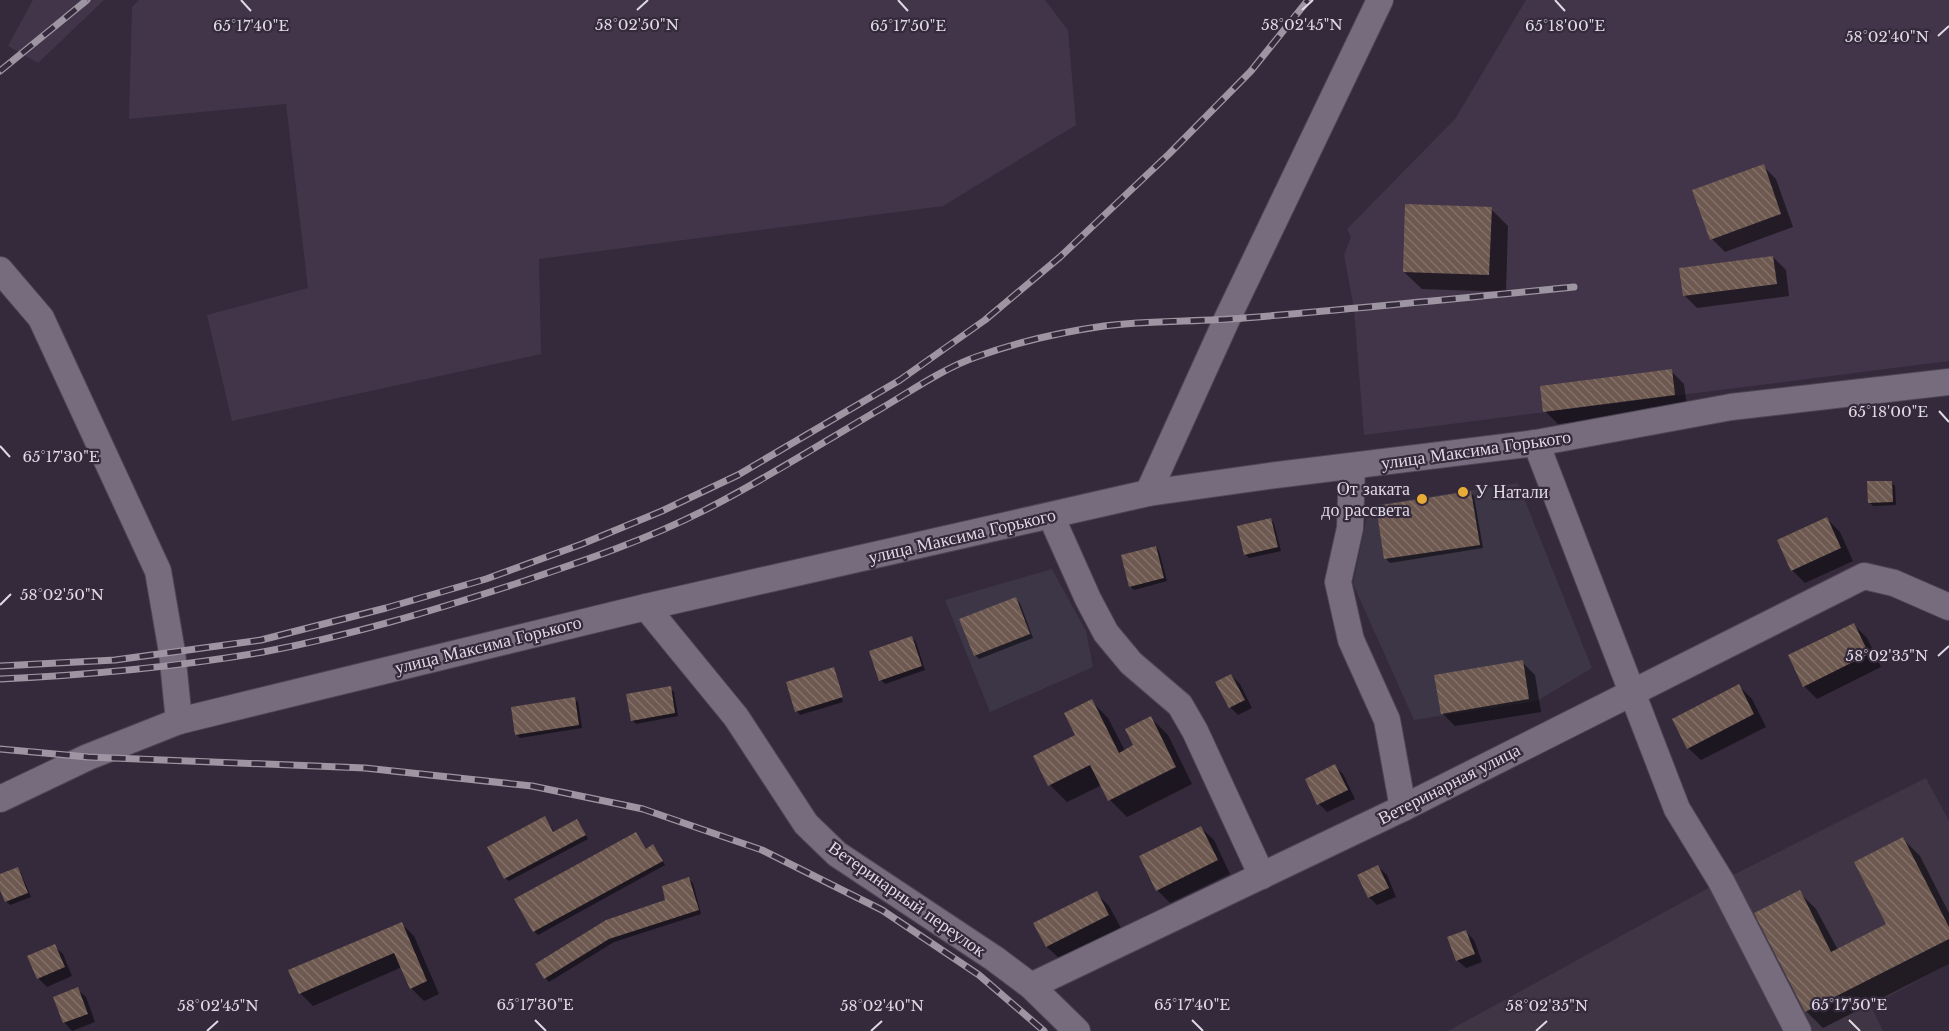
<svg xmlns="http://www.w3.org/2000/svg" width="1949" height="1031" font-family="'Libre Baskerville',serif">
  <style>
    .commercial { fill: #3c3647 }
    .built { fill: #42354a }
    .education { fill: #3f3545 }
    .shadow { fill: #0007 }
    .building { fill: url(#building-back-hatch) }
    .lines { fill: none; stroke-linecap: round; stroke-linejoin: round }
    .minor-casing { stroke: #4e4654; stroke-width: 28 }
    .minor { stroke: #766c7e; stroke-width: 26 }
    .rail-casing { stroke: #9d95a2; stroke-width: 7 }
    .rail { stroke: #342a3b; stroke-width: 4.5; stroke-dasharray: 14; stroke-linecap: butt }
    .ticks { fill: none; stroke: #dfd9e4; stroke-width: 2 }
    .poi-dot { fill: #e6ac36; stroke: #342a3b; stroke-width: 2 }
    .labels { text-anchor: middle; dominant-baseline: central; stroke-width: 4.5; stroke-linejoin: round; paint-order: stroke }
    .street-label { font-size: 18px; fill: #dfd9e4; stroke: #342a3b }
    .poi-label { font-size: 18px; fill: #dfd9e4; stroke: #342a3b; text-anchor: end }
    .ticks-label { font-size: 15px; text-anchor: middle; fill: #dfd9e4; stroke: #342a3b; stroke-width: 4.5; stroke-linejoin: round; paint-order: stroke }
  </style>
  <defs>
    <pattern id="building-back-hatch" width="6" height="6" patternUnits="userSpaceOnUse" patternTransform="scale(1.5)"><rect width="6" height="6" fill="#6e5950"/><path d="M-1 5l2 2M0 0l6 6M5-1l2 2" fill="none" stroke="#827069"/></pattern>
  </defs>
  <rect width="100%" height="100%" fill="#342a3b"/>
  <g class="commercial">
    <polygon points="1518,483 1592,668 1537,701 1414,720 1353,584 1369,506"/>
    <polygon points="1052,569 1086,631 1093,667 990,712 945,600"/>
  </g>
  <g class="built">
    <polygon points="33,0 104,0 38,63 8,46"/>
    <polygon points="139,0 1045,0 1068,30 1076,125 943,206 539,259 541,354 232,421 207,315 308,288 286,104 129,119 132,7"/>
    <polygon points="1526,0 1949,0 1949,361 1364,435 1354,309 1344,255 1351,237 1347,229 1455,119"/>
  </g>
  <polygon class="education" points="1926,778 1949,821 1949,964 1871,1006 1883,1031 1448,1031 1721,881"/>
  <g class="shadow">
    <polygon points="1763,166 1776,179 1793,227 1725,252 1712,239"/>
    <polygon points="1491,209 1508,226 1506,292 1422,289 1404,272"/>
    <polygon points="1773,257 1786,270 1789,296 1697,308 1684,295"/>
    <polygon points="1671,371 1684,384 1687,408 1558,424 1545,411"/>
    <polygon points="1891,482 1895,486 1896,505 1873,506 1869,502"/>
    <polygon points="1471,493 1474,496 1483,548 1390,563 1386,559 1378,507"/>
    <polygon points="1827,519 1840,532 1853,561 1805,583 1792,570 1779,541"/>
    <polygon points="1271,520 1274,524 1281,551 1249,558 1245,554"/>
    <polygon points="1156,547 1159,551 1167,581 1134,590 1130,586"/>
    <polygon points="1016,599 1020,603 1033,638 979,659 975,655"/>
    <polygon points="1854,625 1867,638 1881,667 1817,699 1804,686"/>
    <polygon points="912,638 916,642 925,670 885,684 881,680"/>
    <polygon points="1522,662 1535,675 1541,712 1455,726 1442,713"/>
    <polygon points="833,669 836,671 834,671 843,702 800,715 797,711"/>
    <polygon points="1231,675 1240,684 1252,708 1238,715 1230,707"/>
    <polygon points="1739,686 1752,699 1766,727 1701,760 1688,748"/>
    <polygon points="670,688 674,692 678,716 636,724 632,720"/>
    <polygon points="574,699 578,702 582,728 520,738 516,734"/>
    <polygon points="1091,701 1108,718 1125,751 1135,746 1151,718 1168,735 1192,784 1127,817 1110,800 1102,785 1067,802 1050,785 1035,757 1077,736"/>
    <polygon points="1335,766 1343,774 1355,799 1327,812 1319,804"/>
    <polygon points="545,818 555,833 577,821 588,839 509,881 505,878"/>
    <polygon points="1201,828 1214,840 1230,874 1170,903 1157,890"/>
    <polygon points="636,834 647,850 653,846 657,850 665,865 538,935 534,931"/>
    <polygon points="1903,839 1920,856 1949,913 1949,964 1823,1028 1806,1011 1799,892 1816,909 1838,950 1888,925"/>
    <polygon points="1378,867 1387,875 1396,897 1377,905 1369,897"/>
    <polygon points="17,869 21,873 31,897 10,905 6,901 0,886 0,876"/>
    <polygon points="689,879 693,883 701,914 614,942 549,982 545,978 667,901"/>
    <polygon points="1096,893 1109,906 1121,928 1060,959 1047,947 1035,924"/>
    <polygon points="401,923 414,936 439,994 424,1001 411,988 402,967 313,1006 300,993"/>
    <polygon points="1465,931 1474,940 1482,962 1466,968 1457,960"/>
    <polygon points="54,946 63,954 72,976 47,987 38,978"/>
    <polygon points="77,989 86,997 95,1022 72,1031 64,1022"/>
  </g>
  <g class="building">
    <polygon points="1764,164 1781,214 1710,240 1692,190"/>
    <polygon points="1405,204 1492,207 1489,275 1403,272"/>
    <polygon points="1773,256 1777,284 1683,296 1679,268"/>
    <polygon points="1672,369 1675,395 1543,412 1540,386"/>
    <polygon points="1867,481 1892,481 1893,502 1868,503"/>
    <polygon points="1471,491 1480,545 1384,559 1376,506"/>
    <polygon points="1827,517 1841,548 1791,571 1777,540"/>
    <polygon points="1271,518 1278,547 1244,555 1237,526"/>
    <polygon points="1156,546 1164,578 1129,587 1121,555"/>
    <polygon points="1016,597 1030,634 974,656 959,619"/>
    <polygon points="1854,623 1869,654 1803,687 1788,655"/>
    <polygon points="912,636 922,666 879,681 869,651"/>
    <polygon points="1523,660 1529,699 1441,714 1434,675"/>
    <polygon points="834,667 843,697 795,712 786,682"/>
    <polygon points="1231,674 1245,700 1229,708 1215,682"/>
    <polygon points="1739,684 1754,714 1687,749 1672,719"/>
    <polygon points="671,686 675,713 631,721 626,694"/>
    <polygon points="575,697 579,725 515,735 511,707"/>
    <polygon points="1092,699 1119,753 1133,745 1125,729 1151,716 1176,767 1108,801 1090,765 1048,786 1033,756 1075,735 1064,713"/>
    <polygon points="1335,764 1348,790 1317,805 1305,779"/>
    <polygon points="545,816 553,832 577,819 586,835 504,879 487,847"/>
    <polygon points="1201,826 1218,860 1156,891 1139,856"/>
    <polygon points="636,832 646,849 653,844 663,861 533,932 514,899"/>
    <polygon points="1903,837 1949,927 1949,939 1805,1012 1754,913 1800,890 1831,952 1886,924 1854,862"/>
    <polygon points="1378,865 1389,888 1368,898 1357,875"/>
    <polygon points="18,867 28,893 5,902 0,890 0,874"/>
    <polygon points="689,877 699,910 609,939 544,979 535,964 606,920 665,900 662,886"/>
    <polygon points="1097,891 1109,915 1046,947 1033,923"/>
    <polygon points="402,922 427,981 410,989 394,953 299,994 288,970"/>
    <polygon points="1466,930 1475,954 1456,961 1447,937"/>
    <polygon points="55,944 65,967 37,979 27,956"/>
    <polygon points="78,987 88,1014 63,1023 53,997"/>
  </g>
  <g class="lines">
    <g class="minor-casing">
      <g id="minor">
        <polyline points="0,270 41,318 158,571 172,652 179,721"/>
        <polyline points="1536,443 1677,809 1721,881 1798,1031"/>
        <polyline points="1352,467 1350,528 1338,582 1351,640 1387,720 1403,808"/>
        <polyline points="1148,493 1227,319 1380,0"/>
        <polyline points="1051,516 1088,599 1106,633 1131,663 1180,705 1195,731 1262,876"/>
        <polyline points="646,607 736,717 806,824 837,854 995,959 1031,986 1077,1031"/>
        <polyline points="0,799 88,757 179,721 646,607 1148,493 1269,476 1536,443 1731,407 1949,382"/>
        <polyline points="1031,986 1403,808 1864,576 1894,583 1949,607"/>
      </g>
    </g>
    <use href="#minor" class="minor"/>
    <g class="rail-casing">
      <g id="rail">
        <polyline points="0,71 87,0"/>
        <polyline points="0,666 115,660 261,640 386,608 486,579 582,544 662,511 738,475 900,380 985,320 1060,257 1169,154 1251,71 1308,0"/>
        <path d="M0,679C88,675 176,667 263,652C349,636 435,610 518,583C580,562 644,541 703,511C764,480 822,443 882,408C911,391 944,368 976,357C1017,342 1061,332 1104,326C1150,320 1198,322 1244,318C1354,309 1464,298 1574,287"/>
        <polyline points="0,749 88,757 365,768 532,786 643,809 762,850 882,910 979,975 1044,1031"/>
      </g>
    </g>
    <use href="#rail" class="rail"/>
  </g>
  <path class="ticks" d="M241,0L251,11M898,0L908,11M1555,0L1565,11M637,10L648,0M1302,10L1313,0M1938,36L1949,26M1939,411L1949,422M0,446L10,457M0,605L11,594M1938,656L1949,646M535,1020L546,1031M1192,1020L1203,1031M1849,1020L1860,1031M207,1031L218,1021M871,1031L882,1021M1536,1031L1547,1021"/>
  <g class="poi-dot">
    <circle cx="1463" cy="492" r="6"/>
    <circle cx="1422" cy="499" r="6"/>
  </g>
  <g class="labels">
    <g class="street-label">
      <text transform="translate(1476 450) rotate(-8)">улица Максима Горького</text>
      <text transform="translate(962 536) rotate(-13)">улица Максима Горького</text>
      <text transform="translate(488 645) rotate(-14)">улица Максима Горького</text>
      <text transform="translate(1449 784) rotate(-27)">Ветеринарная улица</text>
      <text transform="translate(907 899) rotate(35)">Ветеринарный переулок</text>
    </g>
    <g class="poi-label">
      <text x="1410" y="489">От заката<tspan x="1410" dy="21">до рассвета</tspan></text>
      <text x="1475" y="492" text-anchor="start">У Натали</text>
    </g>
  </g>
  <g class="ticks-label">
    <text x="637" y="30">58°02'50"N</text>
    <text x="1302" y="30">58°02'45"N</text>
    <text x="1565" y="31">65°18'00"E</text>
    <text x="251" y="31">65°17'40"E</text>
    <text x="908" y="31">65°17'50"E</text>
    <text x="1887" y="42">58°02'40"N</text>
    <text x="1888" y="417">65°18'00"E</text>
    <text x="61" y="462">65°17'30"E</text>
    <text x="62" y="600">58°02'50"N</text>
    <text x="1887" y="661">58°02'35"N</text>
    <text x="535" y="1010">65°17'30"E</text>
    <text x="1192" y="1010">65°17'40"E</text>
    <text x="1849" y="1010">65°17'50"E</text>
    <text x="218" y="1011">58°02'45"N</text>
    <text x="882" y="1011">58°02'40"N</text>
    <text x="1547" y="1011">58°02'35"N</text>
  </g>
</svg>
